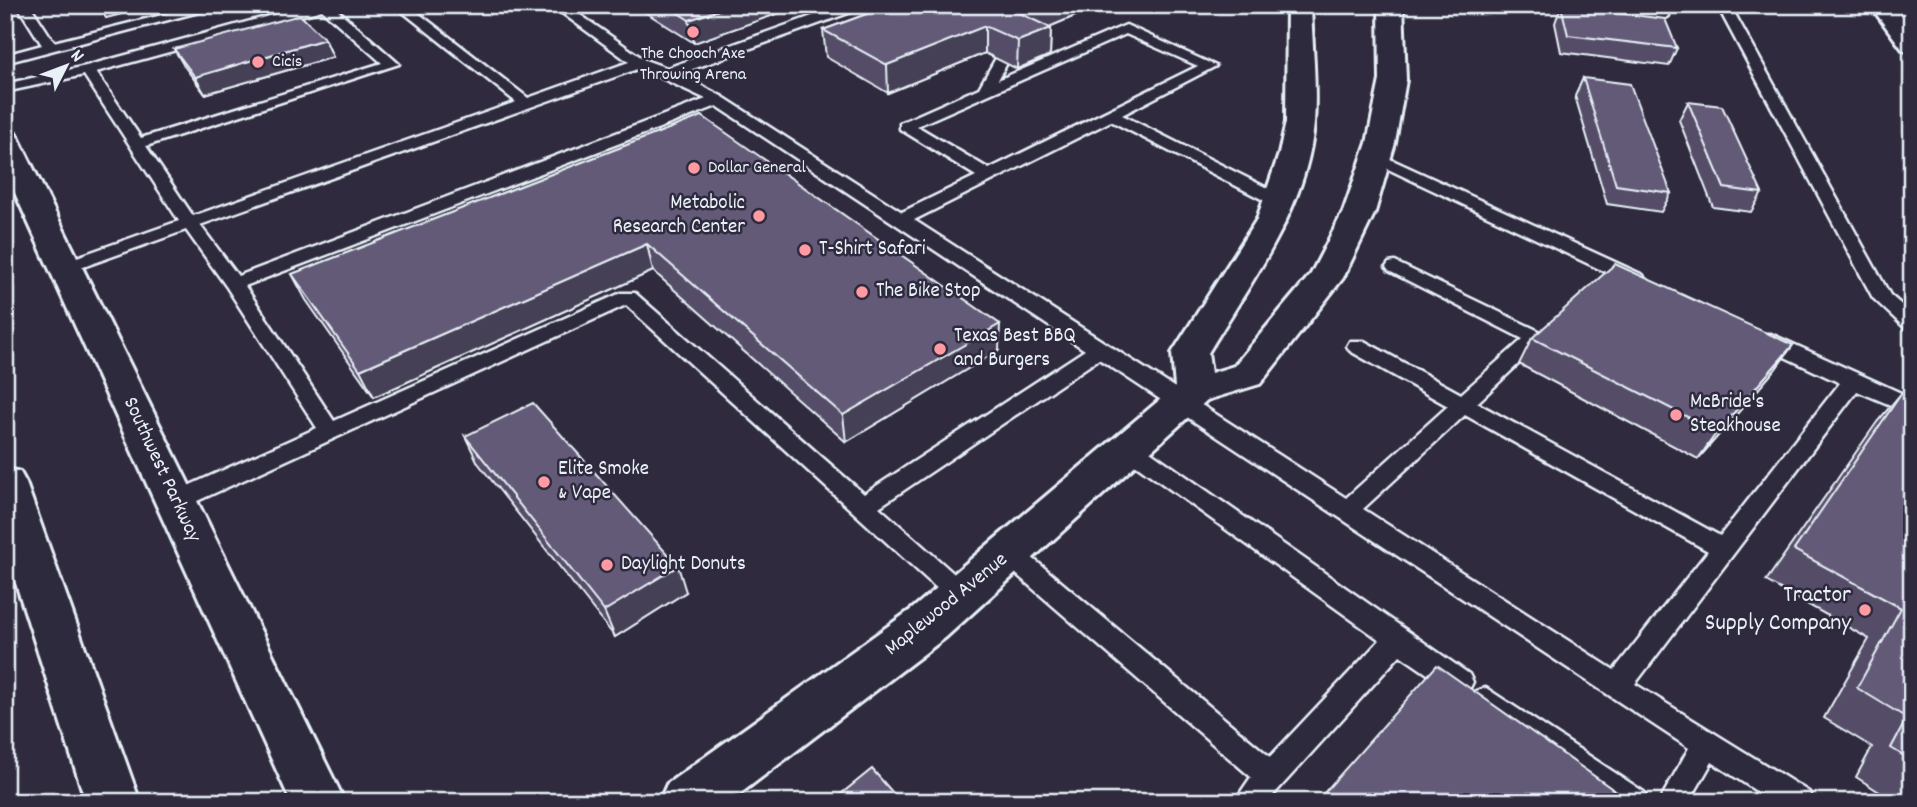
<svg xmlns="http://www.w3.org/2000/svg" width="1917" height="807" font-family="Dekko,sans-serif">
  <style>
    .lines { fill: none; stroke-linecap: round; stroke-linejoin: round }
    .lane-casing { stroke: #e8f1f8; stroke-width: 5 }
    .street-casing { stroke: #e8f1f8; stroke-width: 6 }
    .secondary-casing { stroke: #e8f1f8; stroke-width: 6 }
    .primary-casing { stroke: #e8f1f8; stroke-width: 6 }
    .lane { fill: #2f2a3d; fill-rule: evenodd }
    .street { fill: #2f2a3d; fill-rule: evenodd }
    .secondary { fill: #2f2a3d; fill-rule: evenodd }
    .primary { fill: #2f2a3d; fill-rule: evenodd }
    .wall { fill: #554d67; stroke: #e8f1f8; stroke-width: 2 }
    .shaded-wall { fill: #453f54; stroke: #e8f1f8; stroke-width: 2 }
    .building { fill: #635a78; stroke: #e8f1f8; stroke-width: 2 }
    .poi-dot { fill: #ff9aa2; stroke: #2f2a3d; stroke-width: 2.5 }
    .labels { text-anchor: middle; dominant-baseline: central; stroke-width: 5; stroke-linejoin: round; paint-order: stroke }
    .far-poi-label { font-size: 18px; fill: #e8f1f8; stroke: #2f2a3d; text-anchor: start }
    .poi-label { font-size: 21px; fill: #e8f1f8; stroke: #2f2a3d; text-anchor: start }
    .street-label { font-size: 21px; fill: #e8f1f8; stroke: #2f2a3d }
    .near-poi-label { font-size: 24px; fill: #e8f1f8; stroke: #2f2a3d; text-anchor: end }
  </style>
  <rect width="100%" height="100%" fill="#2f2a3d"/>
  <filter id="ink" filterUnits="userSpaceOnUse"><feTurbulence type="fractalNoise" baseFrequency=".0143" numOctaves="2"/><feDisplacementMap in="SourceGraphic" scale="14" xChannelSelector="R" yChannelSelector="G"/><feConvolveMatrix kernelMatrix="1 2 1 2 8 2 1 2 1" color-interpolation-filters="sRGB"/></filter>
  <g filter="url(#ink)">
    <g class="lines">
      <g class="lane-casing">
        <g id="lane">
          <polygon points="17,5 30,5 54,42 202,5 225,5 5,63 5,55 42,45"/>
          <path d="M309,5H332L399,64L146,146L193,216L516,102L394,5H408L528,98L629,62L551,5H566L645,60L667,68L843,5H857V10L679,74L723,97L902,212L976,176L900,129V123L979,88L996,58L1008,61L998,80L1126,25L1216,66L1122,115L1285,197L1287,201L1285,205H1273L1111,121L914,220L1346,498L1448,406L1350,351L1347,346L1350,341H1364L1461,394L1523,339L1389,271L1386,267L1389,263L1395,262L1543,333L1546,338L1477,403L1720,536L1840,383L1757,344L1754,339L1757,334H1771L1912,398V414L1857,391L1635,684L1809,792L1813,802H1773L1712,762L1689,802H1659L1689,748L1099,359L879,507L970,588L973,595L970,602L961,605L952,602L626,305L184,507L176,510L168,507L164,501L168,495L317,428L226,286L186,230L72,271H60L57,267L60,263L179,221L84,75L5,92V84L86,66ZM322,10L382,63L141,138L96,72ZM1126,34L1198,66L989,169L917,126ZM640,68L706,99L238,276L200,225ZM717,106L1085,350L864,494L635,293H621L334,421L245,286ZM1465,415L1708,551L1614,670L1363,509Z"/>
          <polygon points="1558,5 1601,5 1653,11 1651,5 1664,5 1669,16 1662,20 1564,9"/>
          <polygon points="1717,5 1730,5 1890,295 1912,314 1912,330 1905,328 1873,298"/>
          <polygon points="1377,153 1643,275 1645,279 1636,285 1629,283 1371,161 1369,158"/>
          <polygon points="1129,440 1137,442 1469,674 1473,682 1469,690 1460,694 1451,690 1400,655 1267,802 1234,802 1251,777 1000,560 997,553 1000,546 1009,543 1018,546 1270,757 1380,640 1121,454 1118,448 1121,442"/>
          <polygon points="1486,688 1644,792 1648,802 1609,802 1476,709 1472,700 1476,691"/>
        </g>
      </g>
      <g class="street-casing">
        <polygon id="street" points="1870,5 1894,5 1912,28 1912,52 1903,50"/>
      </g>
      <g class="secondary-casing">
        <path id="secondary" d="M1287,5H1311C1312,44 1317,84 1314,123C1307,209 1251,281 1208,353L1211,373L1234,366L1311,274L1343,212L1367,143L1380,80L1379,5H1403L1406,80L1395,143L1375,212L1343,278L1260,384L1207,400L946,637L729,802H659L667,784L912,609L1175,387L1172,353L1257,219L1279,154L1286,122Z"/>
      </g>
      <g class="primary-casing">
        <g id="primary">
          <polygon points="5,131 15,133 19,139 345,802 291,802 5,171"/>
          <polygon points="5,468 20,472 26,483 140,802 86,802 5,549"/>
        </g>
      </g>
      <use href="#lane" class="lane"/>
      <use href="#street" class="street"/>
      <use href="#secondary" class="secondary"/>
      <use href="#primary" class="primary"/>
    </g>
    <g class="wall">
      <polygon points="634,5 802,5 694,43"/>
      <polygon points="891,5 1101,5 1049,27 1051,28 1050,55 1017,69 985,53 888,93 826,57 823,30"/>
      <polygon points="1561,6 1677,48 1669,66 1561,52 1555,23"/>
      <polygon points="325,39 333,57 205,94 184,66 174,49"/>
      <polygon points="1583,78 1671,193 1661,212 1607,204 1575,96"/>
      <polygon points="1688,102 1762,193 1751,212 1713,207 1679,120"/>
      <polygon points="702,116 999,350 846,442 653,271 374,397 306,300 292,274"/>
      <polygon points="1532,338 1793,345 1774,371 1698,459 1519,364"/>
      <polygon points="1904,390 1912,393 1912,802 1895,802 1856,777 1872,747 1824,718 1869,639 1766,581 1877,422"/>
      <polygon points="465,436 686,592 615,637 478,463"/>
    </g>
    <g class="shaded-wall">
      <polygon points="72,5 90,5 74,9"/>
      <polygon points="98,5 156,5 106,18"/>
      <polygon points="733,5 802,5 694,43 689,20"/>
      <polygon points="1038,5 1101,5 1018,40 1019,13"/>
      <polygon points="985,26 985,53 888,93 887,65"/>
      <polygon points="1051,28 1050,55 1017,69 1018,41"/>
      <polygon points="325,39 333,57 205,94 195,77"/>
      <polygon points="647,244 653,271 374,397 360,370"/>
      <polygon points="1000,324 999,350 846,442 843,415"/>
      <polygon points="1793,345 1774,371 1698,459 1717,432"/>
      <polygon points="678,566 686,592 615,637 604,611"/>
    </g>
    <g class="building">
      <polygon points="666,5 733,5 689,20"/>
      <polygon points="891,5 1038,5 1019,13 1051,28 1018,41 985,26 887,65 823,30"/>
      <polygon points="1561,6 1665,19 1677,48 1568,35"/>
      <polygon points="300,15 325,39 195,77 174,49"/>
      <polygon points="1583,78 1630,84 1671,193 1616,185"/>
      <polygon points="1688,102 1722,106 1762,193 1724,188"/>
      <polygon points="702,116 1000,324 843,415 647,244 360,370 292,274"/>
      <polygon points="1615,264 1793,345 1717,432 1532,338"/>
      <polygon points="1904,390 1912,393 1912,761 1891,748 1907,718 1857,688 1901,608 1794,550"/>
      <polygon points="533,403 678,566 604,611 465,436"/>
      <polygon points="1437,665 1621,795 1616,802 1316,802"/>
      <polygon points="872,769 901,802 831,802"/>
    </g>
  </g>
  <g class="poi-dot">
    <circle cx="693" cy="32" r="7"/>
    <circle cx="258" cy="62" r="7"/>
    <circle cx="694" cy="168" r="7"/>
    <circle cx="759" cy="216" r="7"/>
    <circle cx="805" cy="250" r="7"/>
    <circle cx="862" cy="292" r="7"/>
    <circle cx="940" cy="349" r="7"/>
    <circle cx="1676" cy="415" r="7"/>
    <circle cx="544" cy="482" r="7"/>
    <circle cx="607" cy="565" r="7"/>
    <circle cx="1865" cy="610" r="7"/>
  </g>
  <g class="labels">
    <g class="far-poi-label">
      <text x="693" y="54" text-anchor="middle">The Chooch Axe<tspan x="693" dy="21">Throwing Arena</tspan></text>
      <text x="272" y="62">Cicis</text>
      <text x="708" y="168">Dollar General</text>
    </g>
    <g class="poi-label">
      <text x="745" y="204" text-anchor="end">Metabolic<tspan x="745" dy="24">Research Center</tspan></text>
      <text x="819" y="250">T-Shirt Safari</text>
      <text x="876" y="292">The Bike Stop</text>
      <text x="954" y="337">Texas Best BBQ<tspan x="954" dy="24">and Burgers</tspan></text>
      <text x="1690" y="403">McBride's<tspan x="1690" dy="24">Steakhouse</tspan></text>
      <text x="558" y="470">Elite Smoke<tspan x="558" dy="24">&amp; Vape</tspan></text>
      <text x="621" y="565">Daylight Donuts</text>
    </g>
    <g class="street-label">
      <text transform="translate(161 470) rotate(65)">Southwest Parkway</text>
      <text transform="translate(947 605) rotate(-39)">Maplewood Avenue</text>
    </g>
    <g class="near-poi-label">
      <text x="1851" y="596">Tractor<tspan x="1851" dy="28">Supply Company</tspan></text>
    </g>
  </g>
  <rect width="1917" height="807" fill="none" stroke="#2f2a3d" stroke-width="28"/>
  <rect x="14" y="14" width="1889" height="779" fill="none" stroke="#e8f1f8" stroke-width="2.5" filter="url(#ink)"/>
  <g transform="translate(66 66) rotate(48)" stroke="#2f2a3d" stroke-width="5" paint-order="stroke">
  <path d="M0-5L12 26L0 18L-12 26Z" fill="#e8f1f8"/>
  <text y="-10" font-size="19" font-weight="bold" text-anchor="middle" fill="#e8f1f8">N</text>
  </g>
</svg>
